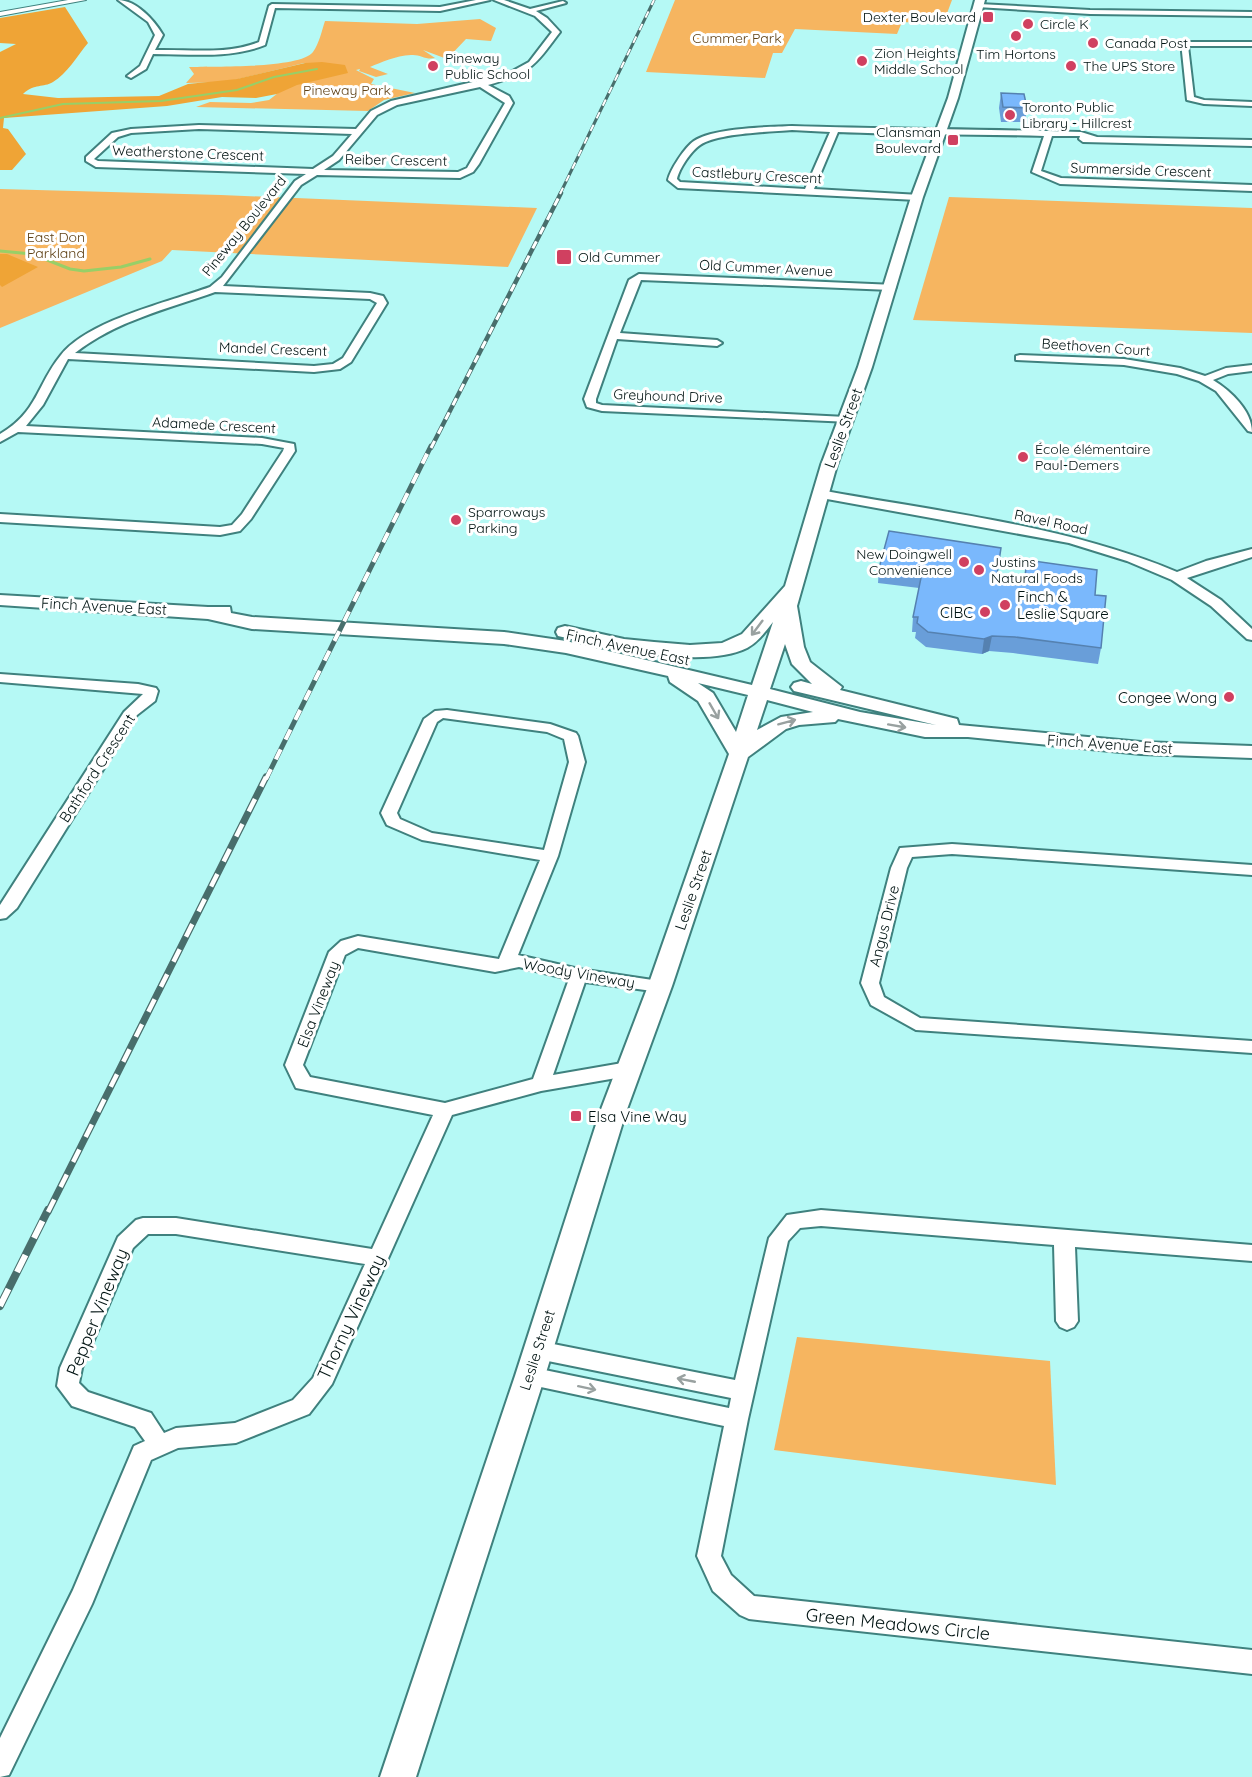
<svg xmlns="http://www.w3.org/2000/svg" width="1252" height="1777" font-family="Quicksand,sans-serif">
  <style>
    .green { fill: #f6b560 }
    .forest { fill: #efa436 }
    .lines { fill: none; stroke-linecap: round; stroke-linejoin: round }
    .stream-far1 { stroke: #98cf67; stroke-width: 2 }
    .stream { stroke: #98cf67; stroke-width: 3 }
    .minor-casing { stroke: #3f817e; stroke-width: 4 }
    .tertiary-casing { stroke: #3f817e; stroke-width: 2 }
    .secondary-casing { stroke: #3f817e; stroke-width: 4 }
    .minor { fill: #fff; fill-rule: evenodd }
    .tertiary { fill: #fff; fill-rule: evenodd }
    .secondary { fill: #fff; fill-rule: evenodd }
    .rail-far4-casing { stroke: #486e6c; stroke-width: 3 }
    .rail-far3-casing { stroke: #486e6c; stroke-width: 4.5 }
    .rail-far2-casing { stroke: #486e6c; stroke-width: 5 }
    .rail-far1-casing { stroke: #486e6c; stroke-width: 7 }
    .rail-casing { stroke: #486e6c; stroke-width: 8 }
    .rail-far4 { stroke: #fff; stroke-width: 2; stroke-dasharray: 7; stroke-linecap: butt }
    .rail-far3 { stroke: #fff; stroke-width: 3; stroke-dasharray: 8; stroke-linecap: butt }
    .rail-far2 { stroke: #fff; stroke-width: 4; stroke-dasharray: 11; stroke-linecap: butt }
    .rail-far1 { stroke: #fff; stroke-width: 4.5; stroke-dasharray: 14; stroke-linecap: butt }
    .rail { stroke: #fff; stroke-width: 6; stroke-dasharray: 19; stroke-linecap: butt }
    .wall { fill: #699ed9 }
    .shaded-wall { fill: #5581b0 }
    .building { fill: #7ab8fc; stroke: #5581b0; stroke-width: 1.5 }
    .oneway { stroke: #99a1a0 }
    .poi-dot { fill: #d04060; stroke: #fff; stroke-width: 2 }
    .labels { text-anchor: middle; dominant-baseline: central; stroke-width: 6; stroke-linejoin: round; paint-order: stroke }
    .far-poi-label { font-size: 14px; fill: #001312; stroke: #fff; text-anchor: start }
    .far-park-label { font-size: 14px; fill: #604217; stroke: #fff }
    .far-street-label { font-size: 14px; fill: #001312; stroke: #fff }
    .street-label { font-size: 15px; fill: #001312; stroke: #fff }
    .poi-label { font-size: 15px; fill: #001312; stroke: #fff; text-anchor: start }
    .near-street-label { font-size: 18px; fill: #001312; stroke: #fff }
  </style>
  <rect width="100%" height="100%" fill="#b5f9f5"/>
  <g class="green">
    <polygon points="675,0 952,0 943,24 902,22 897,34 795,29 782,53 773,53 765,78 646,72"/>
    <path d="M480,19L496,28L491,41L466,39L447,59L423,50L435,58C425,60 420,54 411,55C395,56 382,62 370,67L388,74L376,77L359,71L360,69L356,70L374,79L371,84L415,93L384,100L368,111L196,107L210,102L251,103L269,100L295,80L324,64L304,63L226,82L186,83L194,74L189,67C212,66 300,69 313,52C319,44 322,30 325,21L417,24Z"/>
    <polygon points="0,189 221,195 537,208 508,267 172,250 162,261 0,328"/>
    <polygon points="949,197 1252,208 1252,333 913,320"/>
    <polygon points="797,1337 1050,1361 1056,1485 774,1450"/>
  </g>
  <g class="forest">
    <path d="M65,7L88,43C77,56 67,74 53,82C43,88 35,83 23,94L58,98L159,96L188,84L237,79L305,63L322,62L345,65L348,73L297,85L277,94L256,98L222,97L167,106L4,118L3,128L8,129L26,154L12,170H0V52L16,44L0,43V18Z"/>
    <polygon points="0,254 7,254 38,267 2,287 0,285"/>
  </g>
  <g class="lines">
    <polyline class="stream-far1" points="0,118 63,104 161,101 237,90 274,77 317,69"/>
    <polyline class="stream" points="0,251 32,254 70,269 84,271 121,267 150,259"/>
    <g class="minor-casing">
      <g id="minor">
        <path d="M118,0C136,0 154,20 163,35L155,50C189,49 227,55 259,42L269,6L272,4L440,7L476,0H490L440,11L275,8L265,45C230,59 190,54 153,54L146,69L131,78L127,76L140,66L155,35L148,22Z"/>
        <path d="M494,0H504L530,9L563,1L566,3L536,11L547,18L560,32C534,67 530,73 488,85L509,96L513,103L479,164L473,172L460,178L317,175L301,185L223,286L370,293L383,296L387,303L351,362L340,369L314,372L68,359L43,405L26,426L262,438L294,444L295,451L251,519L240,531L220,535L0,522V514L220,527L232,525L242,514L283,451L284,448L262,444L18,432L0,442V434C38,412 37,384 61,355C89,320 169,302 210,287L222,277L295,181L306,174L96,167L86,161V157L112,133L131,129L199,125L356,129L371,111L391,101L507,74L529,62L552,32L535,16ZM480,87L505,103L467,168L458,172L324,170L339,160L377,115L397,105ZM199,129L352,134L333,156L313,169L98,161L94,159L118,137L131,133ZM215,292L370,299L377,303L343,358L333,364L314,366L75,353C116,321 167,309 215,292Z"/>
        <polygon points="979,4 1090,10 1252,12 1252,16 1090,14 977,7"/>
        <polygon points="1181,42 1252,42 1252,46 1188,46 1194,97 1204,100 1252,102 1252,106 1204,104 1187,100"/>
        <path d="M792,126C888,129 985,129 1081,132L1097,137L1252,140V146L1083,142L1079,139L1080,136H1052L1041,171L1061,178L1252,185V191L1060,184L1032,172L1044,136C975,134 907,135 838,132L814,189L920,195V199L917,200L678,188L668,180C670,170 685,147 694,141C713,128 768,127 792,126ZM792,130L830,132L805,189L680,182L677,179C679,169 691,151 700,145C717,133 770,132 792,130Z"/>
        <polygon points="639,274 895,285 896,287 891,290 641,280 620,333 717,340 722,343 717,346 617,339 596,399 596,403 602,405 846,417 852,420 850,422 602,411 587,407 584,399 629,280"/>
        <path d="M1020,355L1124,359L1180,368L1205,376L1226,368L1252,365V371L1228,374L1213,380C1231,391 1252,411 1252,432L1248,431L1216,391L1199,381L1177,374L1124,365L1016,360V356Z"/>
        <path d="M820,490C939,512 1065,525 1177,572L1206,561L1252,549V557L1187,578L1221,600L1252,629V640L1247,639L1211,606L1172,580L1127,561L1069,543L816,497V491Z"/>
        <polygon points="0,674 138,684 156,688 158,691 155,701 137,715 17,908 6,918 0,919 0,905 124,712 143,694 0,682"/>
        <path d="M447,710L550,724L576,733L578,736L585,762L558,856L518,955L579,969L666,982L669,986L666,990L660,992L585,982L553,1075L628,1062L635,1064L637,1069L635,1074L628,1076L541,1091L452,1115L332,1384L309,1414L236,1443L178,1448L151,1460L92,1604L9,1775L0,1777V1738L73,1590L134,1446L145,1441L135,1427L72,1406L57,1386L60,1368L118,1237L136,1220L143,1218H176L372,1249L433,1115L296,1088L285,1065L329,952L341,941L358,936L499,959L540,860L422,840L387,825L381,813L424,719L435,711ZM443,718L547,732L564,739L569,762L544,850L432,833L400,819L397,813L437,722ZM358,948L495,972L519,967L569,979L533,1079L445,1103L310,1077L303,1065L345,955ZM148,1234H176L365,1264L313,1378L293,1400L235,1423L176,1428L164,1433L151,1413L88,1392L79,1383L82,1368L133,1248Z"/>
        <polygon points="952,844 1252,865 1252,875 952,854 912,857 907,868 879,983 884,997 920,1018 1252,1041 1252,1053 916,1030 871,1005 861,983 891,868 900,848"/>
        <polygon points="821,1210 1252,1245 1252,1261 1075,1247 1078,1321 1074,1327 1067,1330 1060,1327 1056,1321 1054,1245 821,1226 800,1228 788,1241 748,1419 721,1556 731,1575 754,1596 1252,1650 1252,1674 749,1619 740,1615 713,1591 697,1556 724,1426 522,1383 519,1376 522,1369 530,1367 729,1408 731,1398 538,1359 530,1356 527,1350 530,1344 538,1341 735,1380 769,1238 787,1215"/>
      </g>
    </g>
    <g class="tertiary-casing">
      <polygon id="tertiary" points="68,0 86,0 0,16 0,12"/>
    </g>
    <g class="secondary-casing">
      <path id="secondary" d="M975,0H985L958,98L923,197L872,367L837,465L797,606L804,647L810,662L842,687L840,690L957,719L959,725L1141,742L1252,746V758L1141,754L968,737H925L838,719L835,722L799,725L786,729L748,757L672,986L626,1112L545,1376L416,1777H380L515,1376L600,1112L648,986L729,754L698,701L670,682L668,676L566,653L504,644L252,629L208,619L0,605V595L208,607H230L231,613L252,617L504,632L566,641L752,685L773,622C765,632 758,642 747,648C703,670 605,647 558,636L556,632L558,628L565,626L624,639L654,642L690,645L722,643L742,634L785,586L821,465L858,367L911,197L948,98ZM785,644L792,664L812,684L801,681L794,683L791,687L794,691L936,725L860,712L770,689ZM698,683L748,695L736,732L713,693ZM767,700L813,712L781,717L757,730Z"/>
    </g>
    <use href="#minor" class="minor"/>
    <use href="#tertiary" class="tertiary"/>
    <use href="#secondary" class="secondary"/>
    <g class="rail-far4-casing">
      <polyline id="rail-far4" points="560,194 654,0"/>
    </g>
    <g class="rail-far3-casing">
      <polyline id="rail-far3" points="431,448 561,193"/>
    </g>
    <g class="rail-far2-casing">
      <polyline id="rail-far2" points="266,779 431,446"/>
    </g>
    <g class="rail-far1-casing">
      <polyline id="rail-far1" points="48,1212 266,777"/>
    </g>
    <g class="rail-casing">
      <polyline id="rail" points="0,1306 48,1210"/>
    </g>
    <use href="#rail-far4" class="rail-far4"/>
    <use href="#rail-far3" class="rail-far3"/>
    <use href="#rail-far2" class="rail-far2"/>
    <use href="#rail-far1" class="rail-far1"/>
    <use href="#rail" class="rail"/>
  </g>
  <g class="wall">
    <polygon points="1001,93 1027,108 1025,122 1001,122 999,108"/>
    <polygon points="879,568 996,581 1095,595 1101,648 1098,664 1013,653 989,651 982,654 926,647 915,638 916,632 912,632 913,617 919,588 878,583"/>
  </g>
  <polygon class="shaded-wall" points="992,636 989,651 982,654 984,639"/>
  <g class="building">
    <polygon points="1001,93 1024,94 1027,108 1003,107"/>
    <polygon points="889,531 1001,548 996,581 1024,584 1027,560 1097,570 1095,595 1106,596 1101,648 1015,637 992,636 984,639 928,632 917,623 918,617 913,617 922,573 879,568"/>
  </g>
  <defs><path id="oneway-shaft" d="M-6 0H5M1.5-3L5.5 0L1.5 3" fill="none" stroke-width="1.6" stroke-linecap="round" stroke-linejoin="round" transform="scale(1.5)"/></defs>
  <g class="oneway">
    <use href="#oneway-shaft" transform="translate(757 628) rotate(127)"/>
    <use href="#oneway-shaft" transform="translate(714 711) rotate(60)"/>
    <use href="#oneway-shaft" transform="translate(787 722) rotate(-15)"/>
    <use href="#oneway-shaft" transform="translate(897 726) rotate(10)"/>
    <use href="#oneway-shaft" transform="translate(686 1380) rotate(-169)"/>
    <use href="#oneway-shaft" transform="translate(587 1388) rotate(12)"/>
  </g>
  <g class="poi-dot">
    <rect x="982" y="11" width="12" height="12" rx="3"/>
    <circle cx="1028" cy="24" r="6"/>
    <circle cx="1016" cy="36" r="6"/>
    <circle cx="1093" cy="43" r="6"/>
    <circle cx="862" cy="61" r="6"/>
    <circle cx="433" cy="66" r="6"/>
    <circle cx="1071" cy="66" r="6"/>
    <circle cx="1010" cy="115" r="6"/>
    <rect x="947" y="134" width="12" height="12" rx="3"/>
    <rect x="556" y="249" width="16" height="16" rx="3"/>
    <circle cx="1023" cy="457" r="6"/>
    <circle cx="456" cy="520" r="6"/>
    <circle cx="964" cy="562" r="6"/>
    <circle cx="979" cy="570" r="6"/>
    <circle cx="1005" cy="605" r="6"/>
    <circle cx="985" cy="612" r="6"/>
    <circle cx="1229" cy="697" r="6"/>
    <rect x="570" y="1110" width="12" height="12" rx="3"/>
  </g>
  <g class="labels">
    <g class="far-poi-label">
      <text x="976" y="17" text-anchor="end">Dexter Boulevard</text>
      <text x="1040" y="24">Circle K</text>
      <text x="1105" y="43">Canada Post</text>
      <text x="874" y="53">Zion Heights<tspan x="874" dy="16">Middle School</tspan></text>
      <text x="1016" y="54" text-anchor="middle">Tim Hortons</text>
      <text x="445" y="58">Pineway<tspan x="445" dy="16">Public School</tspan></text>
      <text x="1083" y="66">The UPS Store</text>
      <text x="1022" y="107">Toronto Public<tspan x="1022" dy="16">Library - Hillcrest</tspan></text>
      <text x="941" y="132" text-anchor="end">Clansman<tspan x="941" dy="16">Boulevard</tspan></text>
      <text x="578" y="257">Old Cummer</text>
      <text x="1035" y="449">École élémentaire<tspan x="1035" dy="16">Paul-Demers</tspan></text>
      <text x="468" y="512">Sparroways<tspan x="468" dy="16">Parking</tspan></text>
      <text x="952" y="554" text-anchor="end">New Doingwell<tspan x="952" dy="16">Convenience</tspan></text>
      <text x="991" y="562">Justins<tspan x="991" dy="16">Natural Foods</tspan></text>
    </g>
    <g class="far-park-label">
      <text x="737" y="38">Cummer Park</text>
      <text x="347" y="90">Pineway Park</text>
      <text x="56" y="237">East Don<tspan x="56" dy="16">Parkland</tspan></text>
    </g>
    <g class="far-street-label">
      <text transform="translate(188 153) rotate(2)">Weatherstone Crescent</text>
      <text transform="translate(396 160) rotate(1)">Reiber Crescent</text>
      <text transform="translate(1141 170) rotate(2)">Summerside Crescent</text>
      <text transform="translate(757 175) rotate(3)">Castlebury Crescent</text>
      <text transform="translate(244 226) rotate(-51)">Pineway Boulevard</text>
      <text transform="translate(766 268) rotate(3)">Old Cummer Avenue</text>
      <text transform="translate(1096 347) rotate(4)">Beethoven Court</text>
      <text transform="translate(273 349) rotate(2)">Mandel Crescent</text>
      <text transform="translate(668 396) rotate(2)">Greyhound Drive</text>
      <text transform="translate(214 425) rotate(3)">Adamede Crescent</text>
      <text transform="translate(1051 522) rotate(12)">Ravel Road</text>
    </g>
    <g class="street-label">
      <text transform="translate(843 428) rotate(-70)">Leslie Street</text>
      <text transform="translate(104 606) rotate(3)">Finch Avenue East</text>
      <text transform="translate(628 647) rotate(12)">Finch Avenue East</text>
      <text transform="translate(1110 744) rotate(4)">Finch Avenue East</text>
      <text transform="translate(97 768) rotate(-57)">Bathford Crescent</text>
      <text transform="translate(693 890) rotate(-71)">Leslie Street</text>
      <text transform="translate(884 926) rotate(-76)">Angus Drive</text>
      <text transform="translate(579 973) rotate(10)">Woody Vineway</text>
      <text transform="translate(318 1004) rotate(-69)">Elsa Vineway</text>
      <text transform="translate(537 1350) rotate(-72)">Leslie Street</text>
    </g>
    <g class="poi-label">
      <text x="1017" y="596">Finch &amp;<tspan x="1017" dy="17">Leslie Square</tspan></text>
      <text x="973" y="612" text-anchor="end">CIBC</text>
      <text x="1217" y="697" text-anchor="end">Congee Wong</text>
      <text x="588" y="1116">Elsa Vine Way</text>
    </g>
    <g class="near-street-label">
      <text transform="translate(97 1312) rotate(-68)">Pepper Vineway</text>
      <text transform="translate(351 1317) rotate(-65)">Thorny Vineway</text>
      <text transform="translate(898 1624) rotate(6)">Green Meadows Circle</text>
    </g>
  </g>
</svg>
